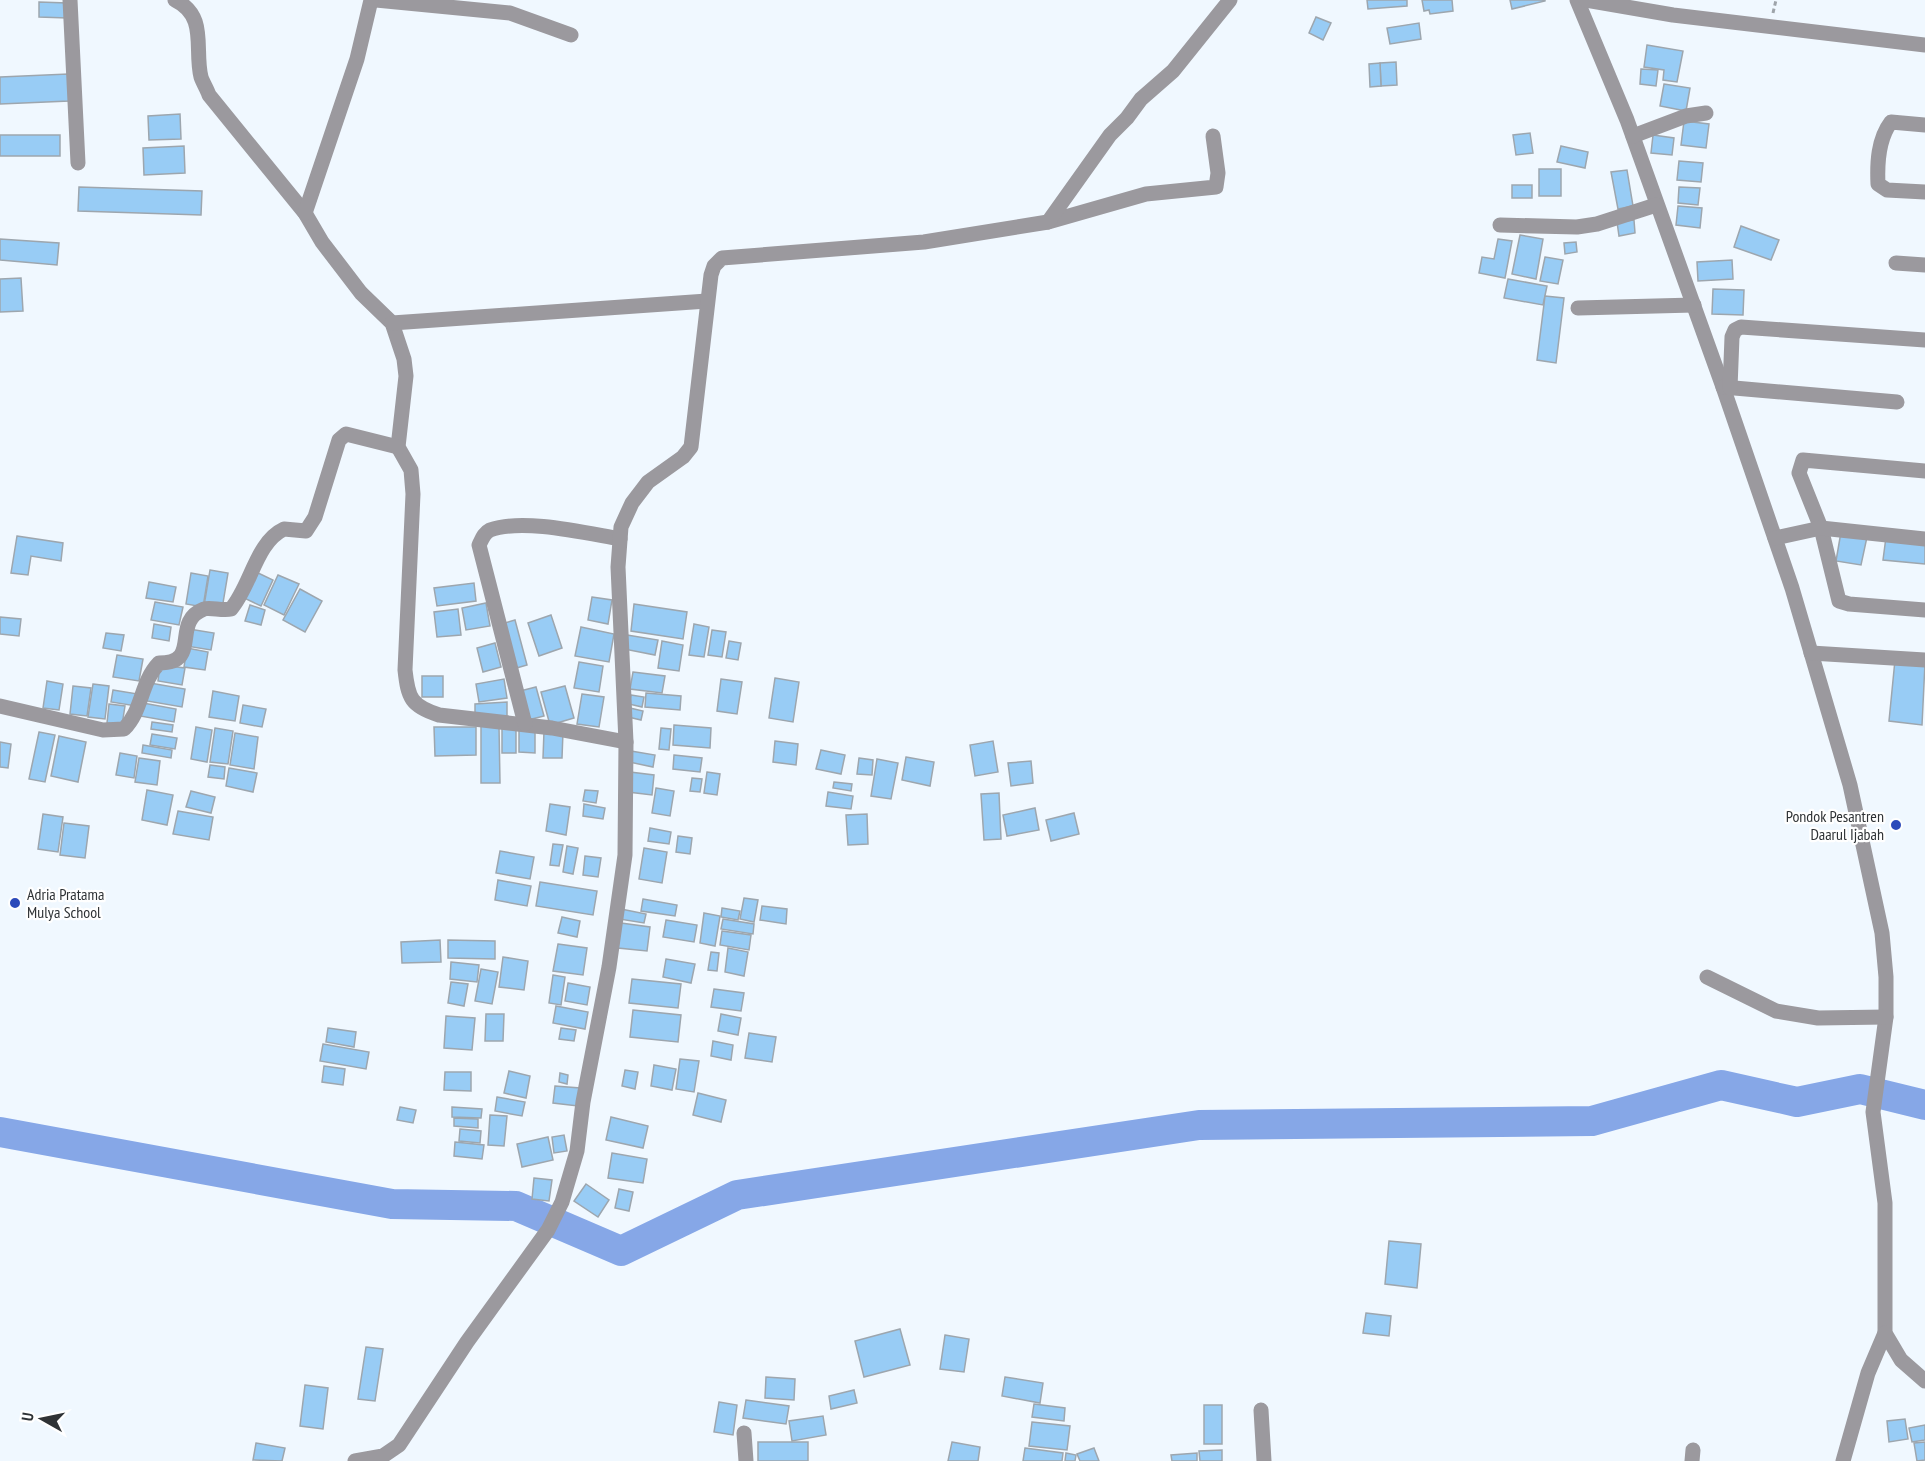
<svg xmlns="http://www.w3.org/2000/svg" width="1925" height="1461" font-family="'PT Sans Narrow',sans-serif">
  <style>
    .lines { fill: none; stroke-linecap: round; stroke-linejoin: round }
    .river { stroke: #86a7e7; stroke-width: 30 }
    .building { fill: #98ccf5; stroke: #9da6ae; stroke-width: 1.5 }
    .path { stroke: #9ea4aa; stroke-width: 3; stroke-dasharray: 4.5 3; stroke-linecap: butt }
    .minor { stroke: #9b999e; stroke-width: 15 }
    .poi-dot { fill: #2c4aba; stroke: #fff; stroke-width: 2 }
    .labels { text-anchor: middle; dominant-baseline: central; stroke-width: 4.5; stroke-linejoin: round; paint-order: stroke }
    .poi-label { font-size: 16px; fill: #2e3235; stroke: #fff; text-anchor: end }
  </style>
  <rect width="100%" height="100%" fill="#f0f8ff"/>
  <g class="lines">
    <polyline class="river" points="0,1132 392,1204 516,1206 621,1251 737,1195 1199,1125 1592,1121 1721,1085 1797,1102 1860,1089 1925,1105"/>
  </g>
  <g class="building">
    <polygon points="1367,0 1407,0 1407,6 1368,9"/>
    <polygon points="1422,0 1452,0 1453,11 1430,14 1429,10 1424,11"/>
    <polygon points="1510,0 1545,0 1545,1 1512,9"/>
    <polygon points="39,2 67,3 67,18 39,17"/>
    <polygon points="1316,17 1331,23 1323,40 1309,33"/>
    <polygon points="1419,23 1421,39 1390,44 1387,28"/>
    <polygon points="1647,45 1683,51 1677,82 1663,80 1664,70 1644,67"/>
    <polygon points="1396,62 1397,85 1381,86 1380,63"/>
    <polygon points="1380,63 1381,86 1370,87 1369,64"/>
    <polygon points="1641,69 1658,70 1656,86 1640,84"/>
    <polygon points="68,74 69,101 0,104 0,77"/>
    <polygon points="1664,84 1690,88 1686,111 1660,106"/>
    <polygon points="180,114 181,139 149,140 148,116"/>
    <polygon points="1684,121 1709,124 1706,148 1681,145"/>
    <polygon points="1530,133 1533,153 1516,155 1513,135"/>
    <rect x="0" y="135" width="60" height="21"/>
    <polygon points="1653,135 1674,138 1672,155 1651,153"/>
    <polygon points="184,146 185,173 144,175 143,148"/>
    <polygon points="1561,146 1588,152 1585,168 1557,162"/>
    <polygon points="1679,161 1703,163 1701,182 1677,180"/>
    <rect x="1539" y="169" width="22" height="27"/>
    <polygon points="1627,170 1633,206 1618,209 1611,172"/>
    <rect x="1512" y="185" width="20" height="13"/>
    <polygon points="79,187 202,191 201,215 78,211"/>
    <polygon points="1679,187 1700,188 1698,205 1678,203"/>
    <polygon points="1678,206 1702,208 1700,228 1676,225"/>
    <polygon points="1634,220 1635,233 1619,236 1617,222"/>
    <polygon points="1741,226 1779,240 1771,260 1734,247"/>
    <polygon points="1520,235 1543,239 1536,279 1512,274"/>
    <polygon points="0,239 59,243 57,265 0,260"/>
    <polygon points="1498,239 1512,241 1505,278 1479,273 1482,257 1494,259"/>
    <polygon points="1576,242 1577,252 1565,254 1564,243"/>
    <polygon points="1545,257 1563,260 1558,284 1540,281"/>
    <polygon points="1732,260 1733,279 1698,281 1697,262"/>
    <polygon points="21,278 23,311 0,312 0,279"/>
    <polygon points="1508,279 1547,286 1543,305 1504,298"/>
    <polygon points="1713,289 1744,290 1743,315 1712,314"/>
    <polygon points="1545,296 1564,298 1556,363 1537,360"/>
    <polygon points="1841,532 1867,537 1861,565 1836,561"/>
    <polygon points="17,536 63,543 61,561 31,556 28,575 11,573"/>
    <polygon points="1886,537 1925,541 1925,564 1883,560"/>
    <polygon points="210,570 228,573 222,609 204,606"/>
    <polygon points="256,572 273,580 261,606 244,598"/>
    <polygon points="191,573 208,576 203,607 186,604"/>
    <polygon points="278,575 299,584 284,615 264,605"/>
    <polygon points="149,582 176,587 173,602 146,598"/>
    <polygon points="474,583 476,601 437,606 434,588"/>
    <polygon points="300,589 322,601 305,632 283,620"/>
    <polygon points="592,597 612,600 608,624 588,620"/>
    <polygon points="155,602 183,607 179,625 151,620"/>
    <polygon points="486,603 490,626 466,630 462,608"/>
    <polygon points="634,604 687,612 683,639 631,631"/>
    <polygon points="250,605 265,610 261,625 245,621"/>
    <polygon points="458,609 461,635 437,637 434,612"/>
    <polygon points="551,615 562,648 539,656 528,623"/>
    <polygon points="0,617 21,619 19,636 0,634"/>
    <polygon points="515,620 527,665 513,669 501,624"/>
    <polygon points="154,624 171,627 169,641 152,638"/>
    <polygon points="694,624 709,627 704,657 689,655"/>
    <polygon points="581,627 614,634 609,662 575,656"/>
    <polygon points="189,629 214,633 211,650 186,646"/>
    <polygon points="712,630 726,632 722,657 708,655"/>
    <polygon points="106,633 124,635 121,651 103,648"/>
    <polygon points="627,635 658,640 655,655 624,649"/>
    <polygon points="662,641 683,645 679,671 658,668"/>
    <polygon points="729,641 741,643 738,660 726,658"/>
    <polygon points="495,643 501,667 483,672 477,648"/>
    <polygon points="187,648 208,652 205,670 184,667"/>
    <polygon points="117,655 143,659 139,681 113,677"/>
    <polygon points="1895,660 1925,663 1922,725 1889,721"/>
    <polygon points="579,662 603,666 599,692 574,688"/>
    <polygon points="160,665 185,668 182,685 158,681"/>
    <polygon points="633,672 665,676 662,693 630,689"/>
    <rect x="422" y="676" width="21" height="21"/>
    <polygon points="775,678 799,682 793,722 769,718"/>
    <polygon points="504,679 507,698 479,702 476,684"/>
    <polygon points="721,679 742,682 737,714 717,711"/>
    <polygon points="47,681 63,684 59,710 43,708"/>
    <polygon points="150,683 185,689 182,707 147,701"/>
    <polygon points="93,684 109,686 105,719 88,717"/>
    <polygon points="73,686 91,688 87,716 70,714"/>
    <polygon points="565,686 574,718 550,725 541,692"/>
    <polygon points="536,687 544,716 528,720 520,691"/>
    <polygon points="113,690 138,694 136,706 111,702"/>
    <polygon points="213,691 239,696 235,721 209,717"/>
    <polygon points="646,693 681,696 680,710 645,707"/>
    <polygon points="582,694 604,697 599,727 577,724"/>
    <polygon points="631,695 644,697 642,707 629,704"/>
    <polygon points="507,702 507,716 475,717 475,704"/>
    <polygon points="143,703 176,709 174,722 140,716"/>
    <polygon points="109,704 125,706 122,725 107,723"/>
    <polygon points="243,705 266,709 262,727 240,723"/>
    <polygon points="630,708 643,711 641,720 628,717"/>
    <polygon points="152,722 173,725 172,732 151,729"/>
    <polygon points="674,725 711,728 710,748 673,745"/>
    <polygon points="481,726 499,726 500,783 481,783"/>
    <polygon points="196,727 212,730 207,762 191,759"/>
    <polygon points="434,727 476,727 476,755 435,756"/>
    <rect x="502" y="727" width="14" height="26"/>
    <polygon points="215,728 233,731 228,764 210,762"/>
    <polygon points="661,728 671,729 669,750 659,749"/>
    <polygon points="519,729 535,729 535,753 519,752"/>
    <polygon points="544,731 563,732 562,758 543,758"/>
    <polygon points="39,732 55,735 45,782 29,779"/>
    <polygon points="235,733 258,737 254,769 230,765"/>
    <polygon points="152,734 177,738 175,749 150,745"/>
    <polygon points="59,736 86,742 78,782 51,776"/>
    <polygon points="775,741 798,744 796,765 773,762"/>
    <polygon points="993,741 998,772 975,776 970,745"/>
    <polygon points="0,742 11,744 8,768 0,767"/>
    <polygon points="143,745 172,750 171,758 142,753"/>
    <polygon points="821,750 845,755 841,774 816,769"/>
    <polygon points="631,751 655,755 653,767 629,762"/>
    <polygon points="120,753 137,756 134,778 116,775"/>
    <polygon points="674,755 702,758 700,772 673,769"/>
    <polygon points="906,757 934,762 930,786 902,780"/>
    <polygon points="139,758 160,761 157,785 135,782"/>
    <polygon points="859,758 873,760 872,775 857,774"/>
    <polygon points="877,759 898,763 891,799 871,796"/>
    <polygon points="1031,761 1033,783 1011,786 1008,763"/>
    <polygon points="210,765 225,767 224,779 208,777"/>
    <polygon points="229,768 257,773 253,792 226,786"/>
    <polygon points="630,772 654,775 652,795 628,792"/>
    <polygon points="707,772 720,774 717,795 704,793"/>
    <polygon points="692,778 702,779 700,792 690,791"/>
    <polygon points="834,782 852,784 851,791 833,788"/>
    <polygon points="656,788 674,791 670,816 652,813"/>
    <polygon points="147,790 173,795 167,825 142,820"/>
    <polygon points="585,790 598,791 596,803 583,801"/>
    <polygon points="191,791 215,797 211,813 186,807"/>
    <polygon points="828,792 853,796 851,809 826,806"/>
    <polygon points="999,793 1001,839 984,840 981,794"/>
    <polygon points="550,804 570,807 566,835 546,831"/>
    <polygon points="584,804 605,808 603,819 583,816"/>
    <polygon points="1035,808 1039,830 1007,836 1003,815"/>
    <polygon points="178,811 213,817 209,840 173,834"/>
    <polygon points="1074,813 1079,834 1051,841 1046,820"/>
    <polygon points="43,814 63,817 58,852 38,849"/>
    <polygon points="867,814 868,844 848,845 846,815"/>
    <polygon points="64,823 89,826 85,858 60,855"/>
    <polygon points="650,828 671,832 669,844 648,841"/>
    <polygon points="678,836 692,838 690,854 676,852"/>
    <polygon points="553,844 563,845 559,866 550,865"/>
    <polygon points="567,846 578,848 573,874 563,872"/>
    <polygon points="644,848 667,852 662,883 639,879"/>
    <polygon points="500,851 534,857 530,879 496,873"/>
    <polygon points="585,856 601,858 598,877 583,875"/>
    <polygon points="498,880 531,886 527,906 495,900"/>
    <polygon points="540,882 597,891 593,915 536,906"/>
    <polygon points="744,898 758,900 754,922 740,919"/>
    <polygon points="643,899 677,905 675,916 641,911"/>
    <polygon points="762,906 787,909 786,924 760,920"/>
    <polygon points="722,908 740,911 738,920 721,917"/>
    <polygon points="621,909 646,914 644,923 619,919"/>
    <polygon points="704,913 720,916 715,946 700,943"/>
    <polygon points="562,917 580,921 577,937 558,933"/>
    <polygon points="723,919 754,924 753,934 721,929"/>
    <polygon points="666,920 697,925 694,942 663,937"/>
    <polygon points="621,923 650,927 647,951 618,948"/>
    <polygon points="722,931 751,935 749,950 720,945"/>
    <polygon points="440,940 441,962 402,963 401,942"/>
    <polygon points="448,940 495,941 495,959 448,958"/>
    <polygon points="558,944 587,948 583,975 553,971"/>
    <polygon points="728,948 748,952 744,976 725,972"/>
    <polygon points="711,952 719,953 717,971 708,970"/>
    <polygon points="503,957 528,961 524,990 499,987"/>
    <polygon points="666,959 695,964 691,983 663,977"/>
    <polygon points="451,962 479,965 477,982 450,979"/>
    <polygon points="481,969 498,972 492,1004 475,1001"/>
    <polygon points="553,975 565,977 561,1005 549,1003"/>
    <polygon points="632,979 681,984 678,1008 629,1003"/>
    <polygon points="451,982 468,984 464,1006 448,1003"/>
    <polygon points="568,983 590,987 587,1005 565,1001"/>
    <polygon points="714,989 744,993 741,1011 711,1007"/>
    <polygon points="556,1006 588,1012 585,1029 553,1023"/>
    <polygon points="633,1010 681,1015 678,1042 630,1037"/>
    <polygon points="486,1014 504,1014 503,1041 485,1041"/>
    <polygon points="721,1014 741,1018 738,1035 718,1031"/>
    <polygon points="446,1016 475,1018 472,1050 444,1048"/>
    <polygon points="328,1028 356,1032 354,1047 326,1042"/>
    <polygon points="561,1028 576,1030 574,1041 559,1039"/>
    <polygon points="749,1033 776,1037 772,1062 745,1058"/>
    <polygon points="713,1041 733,1045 731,1060 711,1056"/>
    <polygon points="323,1044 369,1052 366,1069 320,1061"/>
    <polygon points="680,1059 699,1061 694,1092 676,1089"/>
    <polygon points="654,1065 676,1069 672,1090 651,1086"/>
    <polygon points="324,1066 345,1069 343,1085 322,1082"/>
    <polygon points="625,1070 638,1072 635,1089 622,1086"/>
    <polygon points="509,1071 530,1076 526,1098 504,1093"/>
    <polygon points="445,1072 471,1072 471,1091 444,1090"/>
    <polygon points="560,1073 568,1075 567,1084 559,1082"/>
    <polygon points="555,1086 580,1088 578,1106 553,1103"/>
    <polygon points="698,1093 726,1100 721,1122 693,1115"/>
    <polygon points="497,1097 525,1102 522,1116 495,1111"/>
    <polygon points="400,1107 416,1110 413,1123 397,1120"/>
    <polygon points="452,1107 482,1109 481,1118 452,1117"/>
    <polygon points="490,1115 507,1116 504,1146 488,1145"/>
    <polygon points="611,1117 648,1126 643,1148 606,1140"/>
    <polygon points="454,1118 478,1119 478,1128 454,1126"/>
    <polygon points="460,1129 481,1131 480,1143 459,1141"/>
    <polygon points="564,1135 567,1151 554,1153 552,1137"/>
    <polygon points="548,1137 553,1160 522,1167 517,1144"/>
    <polygon points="455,1142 484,1145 482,1159 454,1156"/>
    <polygon points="612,1153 647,1159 643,1183 608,1178"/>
    <polygon points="534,1178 552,1180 549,1201 532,1199"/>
    <polygon points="586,1184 609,1200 598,1217 574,1201"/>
    <polygon points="619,1189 633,1192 629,1211 615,1208"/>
    <polygon points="1389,1241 1421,1244 1417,1288 1385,1284"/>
    <polygon points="1366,1313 1391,1316 1389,1336 1363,1333"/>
    <polygon points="900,1329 910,1365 864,1377 855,1341"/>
    <polygon points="945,1335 969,1339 964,1372 940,1369"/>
    <polygon points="366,1347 383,1349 375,1401 358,1399"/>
    <polygon points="766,1377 795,1379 794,1400 765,1398"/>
    <polygon points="1005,1377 1043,1383 1040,1403 1002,1396"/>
    <polygon points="305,1385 328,1388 323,1429 300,1426"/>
    <polygon points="854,1390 857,1403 831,1409 829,1396"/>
    <polygon points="746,1400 789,1406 786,1424 743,1418"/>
    <polygon points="719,1402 737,1405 733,1435 714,1432"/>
    <polygon points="1034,1404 1065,1408 1064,1421 1032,1417"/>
    <rect x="1204" y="1405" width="18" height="39"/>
    <polygon points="823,1416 826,1435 792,1441 789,1421"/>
    <polygon points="1905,1419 1908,1439 1889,1442 1887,1421"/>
    <polygon points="1032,1422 1070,1426 1067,1450 1029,1446"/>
    <polygon points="1925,1425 1925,1440 1912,1442 1909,1428"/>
    <rect x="758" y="1442" width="50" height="19"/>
    <polygon points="952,1442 980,1447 978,1461 948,1461"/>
    <polygon points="1925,1442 1925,1460 1917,1461 1914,1443"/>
    <polygon points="256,1443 285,1448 282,1461 253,1460"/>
    <polygon points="1025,1448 1063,1453 1062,1461 1023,1461"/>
    <polygon points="1094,1448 1099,1461 1080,1461 1077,1454"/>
    <polygon points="1222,1450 1222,1461 1200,1461 1199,1451"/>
    <polygon points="1066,1453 1076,1455 1075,1461 1065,1461"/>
    <polygon points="1197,1453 1197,1461 1172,1461 1171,1455"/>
  </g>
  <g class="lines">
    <polyline class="path" points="1773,13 1776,0"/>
    <g class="minor">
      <polyline points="70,0 78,163"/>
      <path d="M175,0C208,16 194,49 201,77C203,83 207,89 209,95L305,213L322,242L361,293L392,323L404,359L406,376L398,447L411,470L413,494L405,670C408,698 411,706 439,715L552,728L626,742"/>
      <polyline points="376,0 510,13 571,35"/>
      <polyline points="1577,0 1627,120 1723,387 1792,588 1850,785 1882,933 1886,977 1886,1017 1873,1112 1885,1203 1885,1333 1901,1360 1925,1381"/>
      <polyline points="1586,0 1673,15 1925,45"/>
      <path d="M1925,125L1891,122C1878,139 1877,163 1878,184L1887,190L1925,192"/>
      <polyline points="1633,136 1686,116 1706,113"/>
      <polyline points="305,213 357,59 371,0"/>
      <polyline points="1048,222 1146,194 1216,187 1218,173 1213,136"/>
      <polyline points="1500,225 1577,227 1597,224 1656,205"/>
      <polyline points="1896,263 1925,265"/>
      <polyline points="1578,308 1694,305"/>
      <polyline points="392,323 707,301"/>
      <polyline points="1723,387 1897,402"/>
      <polyline points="1730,388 1732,337 1735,330 1741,327 1925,340"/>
      <polyline points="1925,471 1803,460 1799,473 1821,528 1839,601 1849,604 1925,610"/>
      <polyline points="1775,538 1821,528 1925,539"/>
      <polyline points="1811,653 1925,660"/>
      <path d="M0,706L103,730L124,729C143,710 140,683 159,663C203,663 170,622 204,609C210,607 223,611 231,609C251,586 256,542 284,529L306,531L315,517L339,440L346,434L398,447"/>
      <path d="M525,724L479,545C482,539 484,533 490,530C523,518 585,533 620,539"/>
      <polyline points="1707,977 1776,1011 1818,1018 1886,1017"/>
      <polyline points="1261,1410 1264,1461"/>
      <polyline points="744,1433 746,1461"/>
      <polyline points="355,1461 383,1456 399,1445 467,1342 548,1230 562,1202 577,1151 583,1102 609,967 625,855 626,742 618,567 621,527 632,503 648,482 683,457 691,447 711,275 714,266 722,258 924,242 1048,222 1110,135 1127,118 1141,99 1173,71 1230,0"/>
      <polyline points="1692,1461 1693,1450"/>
      <polyline points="1843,1461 1868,1373 1885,1333"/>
    </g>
  </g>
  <g class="poi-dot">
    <circle cx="1896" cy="825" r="6"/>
    <circle cx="15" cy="903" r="6"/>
  </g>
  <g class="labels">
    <g class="poi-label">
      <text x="1884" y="816">Pondok Pesantren<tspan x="1884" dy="18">Daarul Ijabah</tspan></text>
      <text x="27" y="894" text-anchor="start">Adria Pratama<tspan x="27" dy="18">Mulya School</tspan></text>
    </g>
  </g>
  <g transform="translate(42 1419) rotate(279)" stroke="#ffffff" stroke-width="4.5" paint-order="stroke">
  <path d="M0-4.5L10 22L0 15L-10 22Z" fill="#2e3235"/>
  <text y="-9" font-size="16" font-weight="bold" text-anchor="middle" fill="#2e3235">U</text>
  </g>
</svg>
